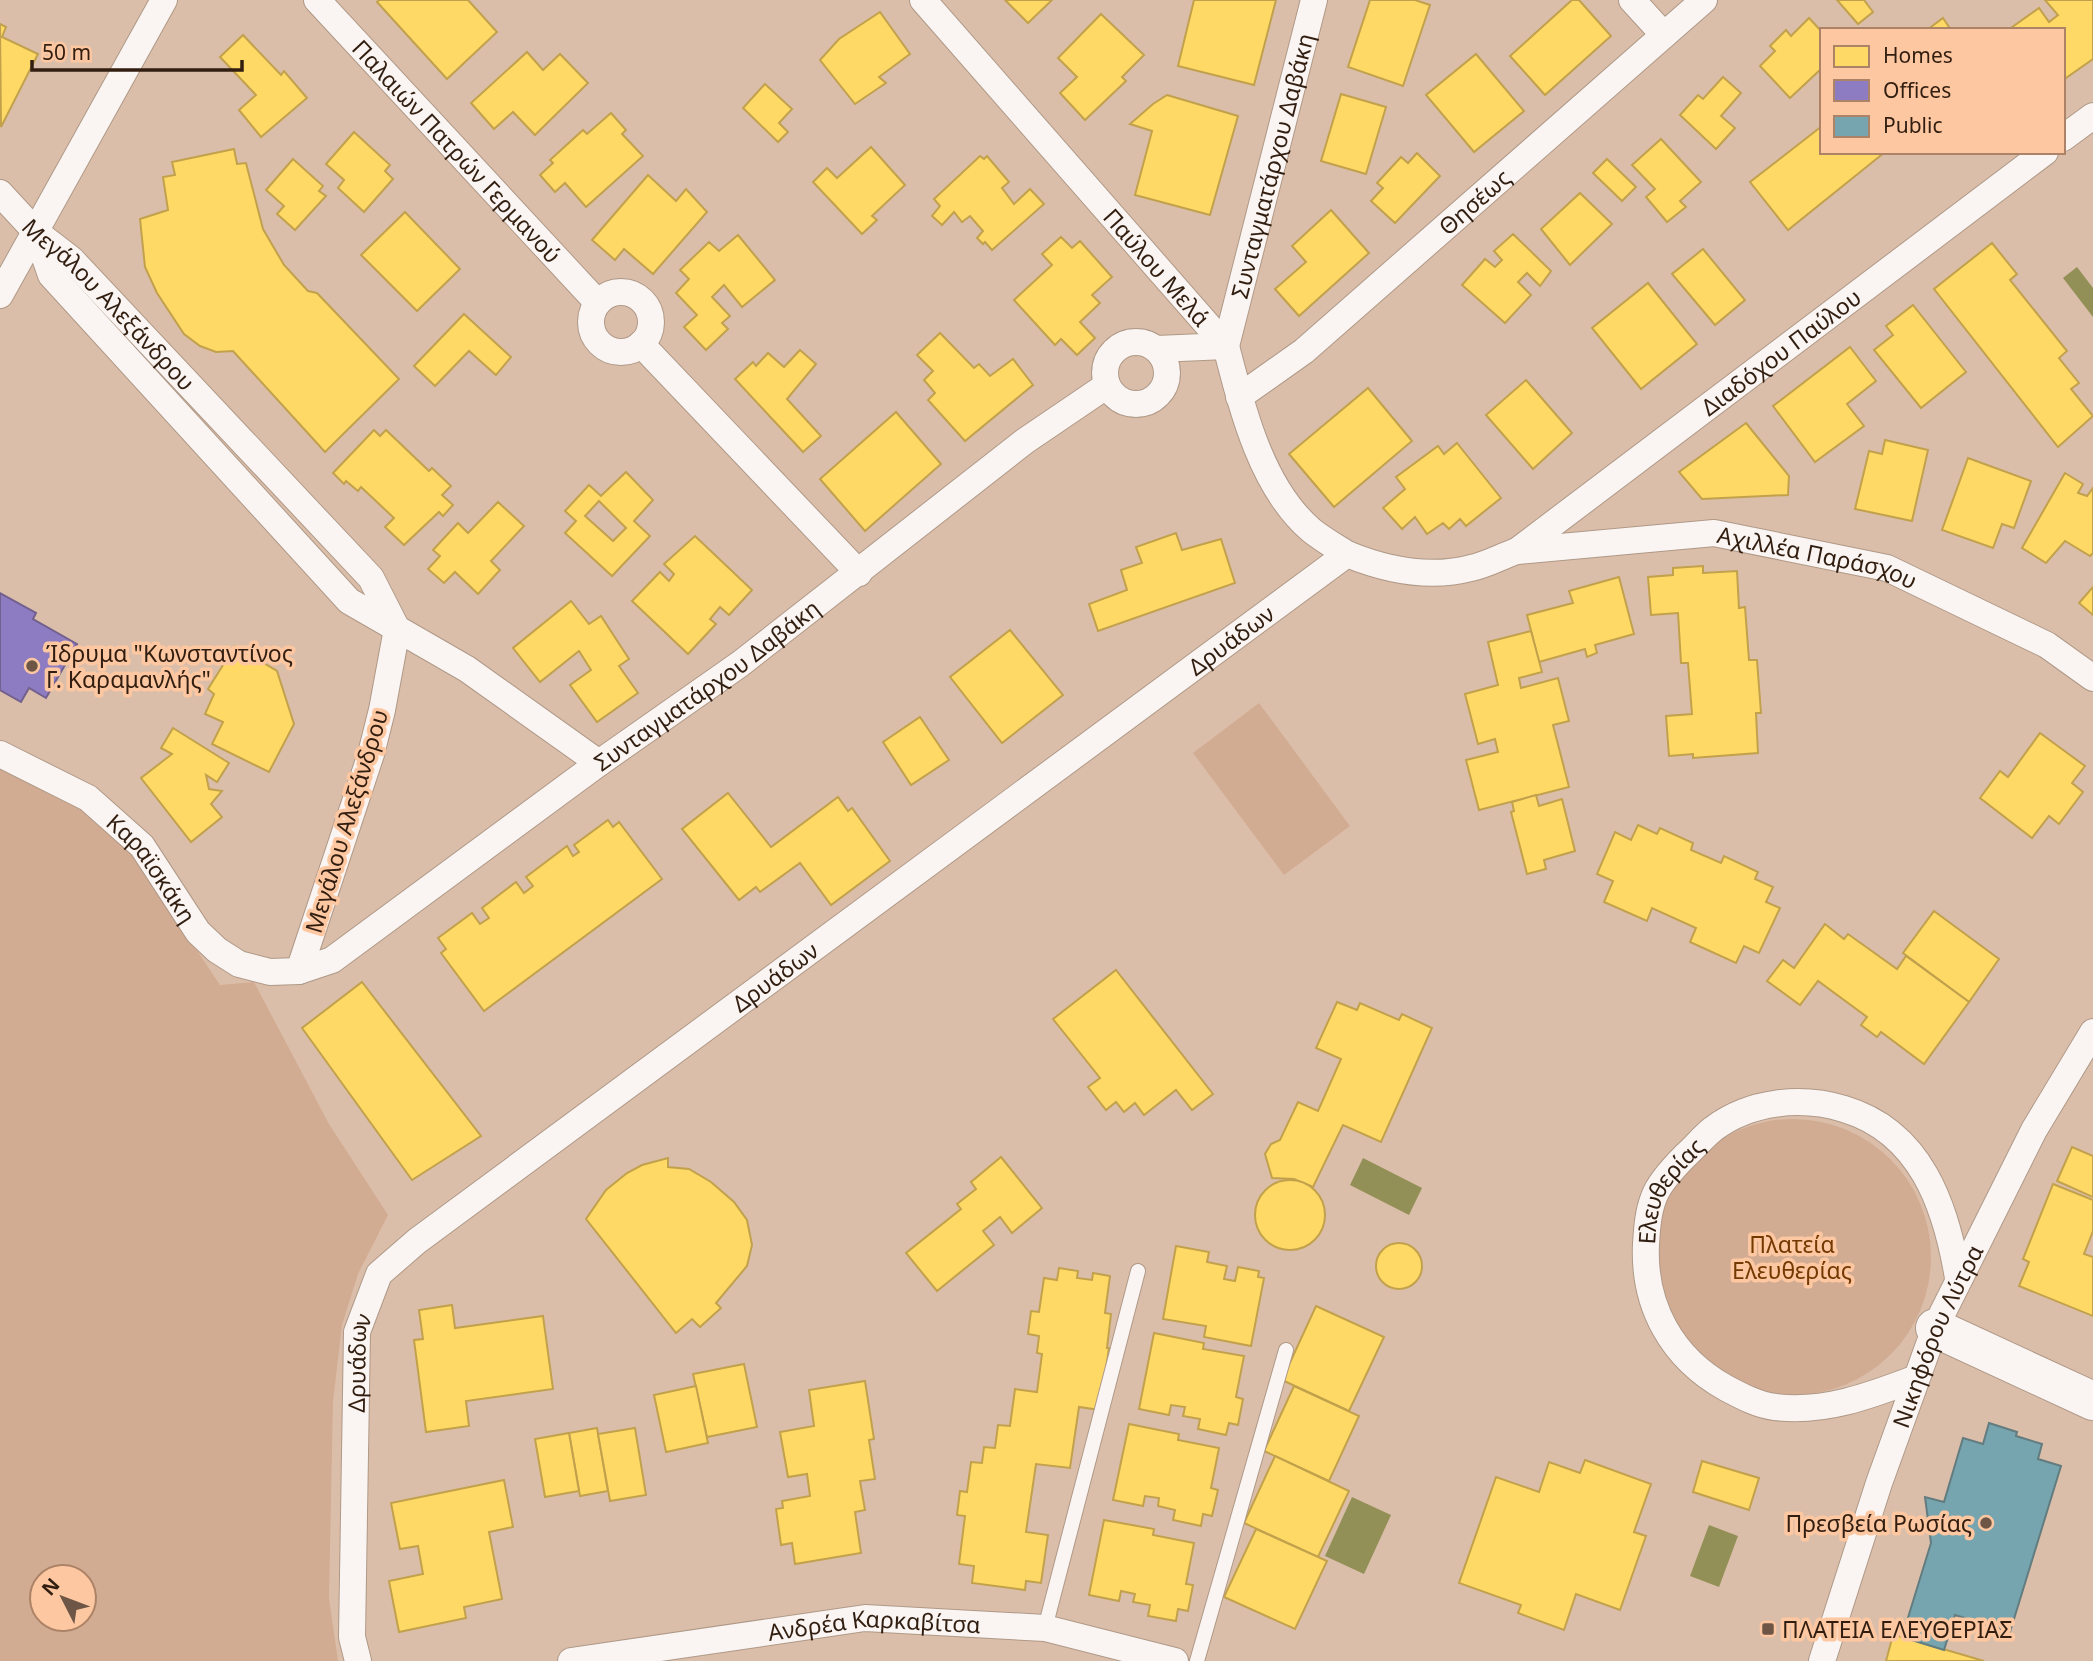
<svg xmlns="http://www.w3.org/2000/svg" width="2093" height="1661" font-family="'Noto Sans',sans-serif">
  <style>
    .green { fill: #d2ac92; fill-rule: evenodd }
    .water { fill: #929056 }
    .homes { fill: #ffd966; stroke: #c2a14c; stroke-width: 2; fill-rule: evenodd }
    .offices { fill: #8e7cc3; stroke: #72608d; stroke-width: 2 }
    .public { fill: #76a5af; stroke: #627c7f; stroke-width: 2 }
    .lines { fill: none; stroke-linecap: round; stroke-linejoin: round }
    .lane-casing { stroke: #af9988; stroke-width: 16 }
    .street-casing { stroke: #af9988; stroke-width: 28 }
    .secondary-casing { stroke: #af9988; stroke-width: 40 }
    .lane { stroke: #faf5f2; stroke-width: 14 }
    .street { stroke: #faf5f2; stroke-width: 26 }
    .secondary { stroke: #faf5f2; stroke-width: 38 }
    .poi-dot { fill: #6d5646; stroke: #fdc7a1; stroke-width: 2.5 }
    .labels { text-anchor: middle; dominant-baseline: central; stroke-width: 7; stroke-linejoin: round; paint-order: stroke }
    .street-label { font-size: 23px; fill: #321e10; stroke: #fdc7a1 }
    .poi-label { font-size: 23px; fill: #321e10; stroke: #fdc7a1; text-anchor: start }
    .park-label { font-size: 23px; fill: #743900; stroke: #fdc7a1 }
  </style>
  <rect width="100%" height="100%" fill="#dbbea9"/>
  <g class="green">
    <polygon points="1259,703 1350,826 1284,875 1193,753"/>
    <path d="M0,769L88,810L132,853L220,985L254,982L329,1124L388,1215L358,1274L342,1325L333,1402L329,1598L338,1661H0ZM42,1577H84V1619H42Z"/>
    <circle cx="1793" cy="1257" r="138"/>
  </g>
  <g class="water">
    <polygon points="2077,267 2093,288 2093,317 2063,278"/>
    <polygon points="1363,1158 1422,1188 1409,1215 1350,1185"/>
    <polygon points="1352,1497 1391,1515 1364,1574 1325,1556"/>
    <polygon points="1709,1525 1738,1536 1719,1587 1690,1576"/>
  </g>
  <g class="homes">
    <polygon points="379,0 468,0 497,32 447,79 377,2"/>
    <polygon points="1005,0 1052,0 1028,23"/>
    <polygon points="1194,0 1276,0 1254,85 1178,66"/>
    <polygon points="1370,0 1415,0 1430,5 1403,86 1348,67"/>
    <polygon points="1572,0 1579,0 1611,36 1545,95 1510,56"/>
    <polygon points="1837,0 1864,0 1873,12 1858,24"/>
    <polygon points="2045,0 2093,0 2093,59 2063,80 2063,30 2008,30 2039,8 2049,22 2058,15"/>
    <polygon points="880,12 910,54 879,77 886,83 855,104 820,60 839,39"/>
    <polygon points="1101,14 1144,55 1122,77 1126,81 1085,120 1060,93 1077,77 1058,58"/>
    <polygon points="1809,18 1822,32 1822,68 1790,98 1760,66 1775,51 1770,46 1786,30 1791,36"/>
    <polygon points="1943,18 1951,30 1927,30"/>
    <polygon points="0,24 6,27 2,37 38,54 1,127"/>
    <polygon points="243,35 281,75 284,71 307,98 261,137 239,110 256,95 220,57"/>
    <polygon points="527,52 543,70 560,54 588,83 535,135 513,112 494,129 471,103"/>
    <polygon points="1476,54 1524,111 1474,152 1426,95"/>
    <polygon points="1723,77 1741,93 1721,116 1735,128 1716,149 1680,115 1698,95 1703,99"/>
    <polygon points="765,84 792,109 779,123 788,132 778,142 743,108"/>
    <polygon points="1341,94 1386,107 1366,174 1321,161"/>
    <polygon points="1167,95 1238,116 1210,215 1135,195 1152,131 1130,124 1153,104"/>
    <polygon points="611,113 626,130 622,134 643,156 586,207 565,183 555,192 540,175 553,163 550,160 583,130 587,134"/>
    <polygon points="1822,126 1822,152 1885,152 1788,230 1750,182"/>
    <polygon points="354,132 390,165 385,171 393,179 364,212 338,188 344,180 326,164"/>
    <polygon points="1661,139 1701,182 1680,201 1686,207 1667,222 1646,197 1655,189 1632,165"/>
    <polygon points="871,147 905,185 872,216 877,220 862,234 813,182 827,168 837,178"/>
    <polygon points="234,149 237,164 246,163 263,229 284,265 308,291 317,293 399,379 325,452 233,351 216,352 200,346 184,334 157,293 145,267 140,219 168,210 163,177 175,175 172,162"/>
    <polygon points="1417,153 1440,176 1395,223 1371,201 1383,188 1377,183 1401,157 1408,163"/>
    <polygon points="980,156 984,159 987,156 1009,182 1002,188 1014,204 1030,189 1044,204 992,250 985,242 983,244 977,238 983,231 970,216 962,222 954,212 942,225 932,216 940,206 934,199"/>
    <polygon points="293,159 323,186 319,191 326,196 295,230 277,214 284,206 266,190"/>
    <polygon points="1607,159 1636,187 1622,201 1593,173"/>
    <polygon points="648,175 676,201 686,189 707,212 653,274 624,249 615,260 592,240"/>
    <polygon points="1580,193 1612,224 1570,265 1541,229"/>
    <polygon points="1331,210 1369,253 1299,316 1275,289 1306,262 1292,246"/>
    <polygon points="405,212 460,269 417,311 361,255"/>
    <polygon points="1513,234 1551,271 1540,286 1527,273 1518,282 1531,295 1505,323 1462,285 1485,259 1495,267 1502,260 1494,251"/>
    <polygon points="738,235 775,280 742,307 724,285 712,297 730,316 722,323 728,329 706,350 684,327 697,315 676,293 689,279 680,270 709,242 719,251"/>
    <polygon points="1061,237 1072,248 1080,241 1112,277 1092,295 1100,303 1080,322 1095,338 1077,355 1061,339 1055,345 1014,300 1052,265 1042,254"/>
    <polygon points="1992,243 2017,274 2010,280 2067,351 2059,358 2079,383 2071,389 2093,416 2058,447 1934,289"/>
    <polygon points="1703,249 1745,300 1715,325 1672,274"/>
    <polygon points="1648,283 1697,344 1641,389 1592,328"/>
    <polygon points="1913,305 1966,372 1921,408 1874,350 1893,335 1886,326"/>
    <polygon points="464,314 511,357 496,375 469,351 435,386 414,366"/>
    <polygon points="940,333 974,368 979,364 990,376 1013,359 1033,385 965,441 928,400 935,393 924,380 933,371 917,355"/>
    <polygon points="1850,347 1876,381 1847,404 1864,426 1815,462 1773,406"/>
    <polygon points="800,350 816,364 787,399 821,436 803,452 735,379 753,362 756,366 768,353 784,367"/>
    <polygon points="1526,380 1572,433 1533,469 1486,415"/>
    <polygon points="1368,388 1412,441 1334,507 1289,454"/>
    <polygon points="896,412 941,464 865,531 820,479"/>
    <polygon points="1746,423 1789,476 1788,495 1702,499 1679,472"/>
    <polygon points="374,430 380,436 386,430 429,471 432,468 451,486 442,495 453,505 443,516 439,512 404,545 385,527 394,518 361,487 358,491 346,481 344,484 333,473"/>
    <polygon points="1885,440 1928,450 1912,521 1855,509 1869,451 1882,454"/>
    <polygon points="1457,443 1501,498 1466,526 1460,519 1449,529 1443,523 1427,534 1415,517 1402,529 1383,508 1405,489 1396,477 1438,446 1444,454"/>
    <polygon points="1968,458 2031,481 2014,528 2002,524 1993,548 1942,530"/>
    <path d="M626,472L653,500L634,521L650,536L612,576L565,533L576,521L565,511L589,485L601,496ZM599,501L626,528L613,541L585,516Z"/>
    <polygon points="2065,473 2083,484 2078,493 2087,496 2093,488 2093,553 2090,556 2065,541 2046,563 2022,548"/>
    <polygon points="498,502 524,526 491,561 500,570 478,594 455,572 444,583 428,569 440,556 433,550 458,523 468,533"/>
    <polygon points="1176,533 1182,550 1221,539 1235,583 1098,631 1089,604 1127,590 1121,570 1142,563 1136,547"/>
    <polygon points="695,536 752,590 729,615 720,607 710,619 716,624 688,654 632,601 660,572 669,581 674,574 664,564"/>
    <polygon points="1703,566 1703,573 1737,571 1739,608 1745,607 1749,660 1757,660 1761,713 1756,713 1758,753 1693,758 1693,754 1669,756 1666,716 1692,714 1688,663 1681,663 1678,613 1651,615 1648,577 1673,575 1673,568"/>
    <polygon points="1619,577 1634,634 1595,645 1597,653 1587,657 1585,649 1539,662 1527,615 1573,603 1569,591"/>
    <polygon points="2093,587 2093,615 2079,603"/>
    <polygon points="571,601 589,624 601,616 629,659 619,666 638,693 597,722 570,685 591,670 579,651 540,682 513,648"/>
    <polygon points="1010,630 1063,695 1002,743 950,677"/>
    <polygon points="1531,631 1542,672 1519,678 1521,688 1558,678 1569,721 1553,725 1569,787 1479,810 1466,760 1498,752 1495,739 1478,744 1465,694 1498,685 1488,642"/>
    <polygon points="235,646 277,671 294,724 269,772 212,744 223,722 205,714 214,694 208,689"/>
    <polygon points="920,717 949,760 911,785 883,742"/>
    <polygon points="173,728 229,763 217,782 206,775 209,789 222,791 211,804 222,817 191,842 141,778 172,754 161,748"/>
    <polygon points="2040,733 2085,766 2072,783 2083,792 2059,824 2049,816 2032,838 1980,798 2000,771 2008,777"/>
    <polygon points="728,793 771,847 838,797 848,811 852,808 890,861 831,905 800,863 760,892 756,887 739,900 682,829"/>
    <polygon points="1536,795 1539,806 1562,799 1575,851 1544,860 1546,869 1527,874 1511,812 1514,811 1512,802"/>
    <polygon points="608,820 613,827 619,822 662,879 484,1011 441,953 446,949 438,938 472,913 480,924 489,918 482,908 516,882 524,893 533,886 526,877 567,846 573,856 579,852 574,845"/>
    <polygon points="1638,825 1657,834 1660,828 1693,843 1691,850 1721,863 1724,856 1758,872 1755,879 1773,887 1766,902 1780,908 1759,953 1744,946 1736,963 1690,942 1696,928 1652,908 1647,921 1604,902 1613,881 1597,874 1615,832 1631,840"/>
    <polygon points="1934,911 1999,959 1969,1002 1903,953"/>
    <polygon points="1825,924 1844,939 1848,934 1897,969 1906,956 1969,1002 1924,1064 1881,1032 1877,1037 1861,1025 1867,1017 1818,981 1800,1005 1767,981 1783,960 1794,968"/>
    <polygon points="1116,970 1213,1094 1192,1110 1176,1090 1144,1115 1135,1103 1124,1112 1116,1102 1106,1110 1088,1087 1100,1078 1053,1019"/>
    <polygon points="362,982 481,1136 412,1180 302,1028"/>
    <polygon points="1337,1002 1357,1010 1360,1003 1399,1020 1402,1014 1432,1028 1381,1142 1343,1125 1313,1187 1294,1179 1272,1178 1265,1154 1271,1144 1280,1140 1298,1102 1318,1111 1341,1059 1316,1048"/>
    <polygon points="2072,1147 2093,1156 2093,1197 2057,1181"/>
    <polygon points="1001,1157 1042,1208 1012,1233 1000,1217 983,1231 994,1245 937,1291 906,1253 961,1209 957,1204 976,1189 971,1182"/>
    <polygon points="668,1158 668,1167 689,1169 711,1182 734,1202 747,1220 752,1245 747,1266 716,1303 721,1308 700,1327 692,1319 676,1333 586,1219 606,1190 627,1173 642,1165"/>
    <circle cx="1290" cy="1215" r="35"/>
    <polygon points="2053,1184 2093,1200 2093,1231 2084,1254 2093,1257 2093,1316 2019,1286 2029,1262 2023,1259"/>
    <circle cx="1399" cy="1266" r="23"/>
    <polygon points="1176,1246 1209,1252 1207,1262 1227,1266 1224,1279 1235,1281 1238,1267 1259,1271 1258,1277 1264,1278 1251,1346 1204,1337 1206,1326 1163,1319"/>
    <polygon points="1059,1268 1078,1271 1077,1278 1092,1280 1093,1273 1110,1276 1105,1313 1111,1314 1107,1348 1109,1348 1100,1410 1079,1407 1070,1468 1036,1464 1026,1532 1048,1535 1041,1583 1026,1581 1025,1590 972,1583 974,1566 959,1564 965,1516 957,1515 960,1491 967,1492 971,1462 982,1463 984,1447 995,1448 998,1425 1010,1426 1015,1389 1037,1392 1042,1354 1037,1353 1039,1336 1028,1334 1031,1311 1039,1312 1044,1278 1057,1280"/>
    <polygon points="452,1305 455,1328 543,1316 553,1389 466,1401 469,1426 426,1432 414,1340 423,1339 419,1310"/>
    <polygon points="1316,1306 1384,1337 1349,1411 1282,1380"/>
    <polygon points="1154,1333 1204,1343 1203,1349 1244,1356 1236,1397 1243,1399 1238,1425 1229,1423 1226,1435 1198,1429 1200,1419 1183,1416 1185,1407 1171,1405 1169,1415 1139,1409"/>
    <polygon points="744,1364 757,1427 707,1437 693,1374"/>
    <polygon points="865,1381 874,1439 869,1440 875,1479 860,1481 865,1510 855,1512 861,1553 795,1564 792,1543 781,1545 776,1509 783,1508 782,1501 810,1496 807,1474 788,1477 780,1432 814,1426 809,1390"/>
    <polygon points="696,1386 708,1443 666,1452 654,1395"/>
    <polygon points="1294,1386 1359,1416 1329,1481 1264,1451"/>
    <polygon points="1129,1424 1179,1434 1178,1440 1219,1448 1211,1488 1218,1490 1212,1516 1203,1514 1201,1526 1173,1520 1175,1510 1158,1506 1159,1498 1145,1496 1143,1506 1113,1500"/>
    <polygon points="597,1428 608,1491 580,1496 569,1433"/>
    <polygon points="635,1428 646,1495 610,1501 598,1434"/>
    <polygon points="569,1433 579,1491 545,1497 535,1439"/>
    <polygon points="1275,1456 1349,1491 1318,1557 1244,1523"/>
    <polygon points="1585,1460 1651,1484 1634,1532 1646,1536 1620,1610 1576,1594 1564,1630 1518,1613 1521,1605 1459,1583 1496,1477 1539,1492 1549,1462 1580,1473"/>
    <polygon points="1702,1461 1759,1478 1749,1510 1693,1492"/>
    <polygon points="504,1480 513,1527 489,1532 502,1599 464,1607 466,1618 399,1632 389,1581 423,1574 418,1546 400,1549 391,1503"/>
    <polygon points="1104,1520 1154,1529 1153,1535 1194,1543 1186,1584 1193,1585 1188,1611 1178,1609 1176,1621 1148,1616 1150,1605 1133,1602 1135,1594 1121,1591 1119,1601 1089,1595"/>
    <polygon points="1256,1529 1327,1561 1295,1629 1224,1597"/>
    <polygon points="1893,1635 1902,1637 1984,1661 1886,1661"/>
  </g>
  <polygon class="offices" points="0,593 36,613 33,619 77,644 46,698 29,688 21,702 0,690"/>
  <polygon class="public" points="1989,1423 2017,1432 2016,1436 2042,1444 2038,1459 2061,1466 2010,1632 1955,1615 1944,1650 1902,1637 1931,1543 1925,1497 1944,1502 1963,1438 1983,1444"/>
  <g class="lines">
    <g class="lane-casing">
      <g id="lane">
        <polyline points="1045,1628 1138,1271"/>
        <polyline points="1197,1661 1286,1350"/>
      </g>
    </g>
    <g class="street-casing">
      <g id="street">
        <path id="s1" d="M317,0L597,302"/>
        <path id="s2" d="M923,0L1226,346C1242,408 1261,487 1311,530C1322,539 1336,547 1347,554"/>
        <polyline points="1632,0 1664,35"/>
        <polyline points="2063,138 2093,116"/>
        <path id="s3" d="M0,193L36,232L71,259L371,578L397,629L382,710L371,754L299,971"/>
        <polyline points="36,232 51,275 349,601 467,669 599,763"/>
        <circle cx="621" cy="322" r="30"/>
        <polyline points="0,295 164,0"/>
        <circle cx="1136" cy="373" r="31"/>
        <polyline points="641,344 859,573"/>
        <path id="s4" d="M1226,346L1314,0"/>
        <polyline points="1157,349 1226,346"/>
        <path id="s5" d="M1239,397L1304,351L1704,0"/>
        <path id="s6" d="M1517,551L1714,533L1887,568L2047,645L2093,678"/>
        <path id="s7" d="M0,754L88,798L142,846L198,932L217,950L239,964L270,972L299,971L332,960L599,763L740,664L1025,441L1106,386"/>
        <path id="s8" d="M1914,1379C1869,1396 1824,1413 1775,1407C1758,1405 1741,1396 1726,1388C1672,1358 1643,1306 1646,1244C1647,1228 1648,1212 1654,1197C1659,1183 1675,1166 1686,1155C1695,1147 1703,1137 1713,1129C1750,1101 1801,1096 1844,1109C1921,1132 1946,1206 1958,1278"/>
        <path id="s9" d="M358,1661L352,1637L357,1332L379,1274L417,1241L1347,554C1386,570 1429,579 1471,568C1486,565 1502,556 1517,551L2045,152"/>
        <path id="s10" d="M571,1661L865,1618L1045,1628L1175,1661"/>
        <path id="s11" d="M1822,1661L1879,1483L1935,1328L2034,1130L2093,1032"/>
      </g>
    </g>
    <g class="secondary-casing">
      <polyline id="secondary" points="1935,1328 2093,1401"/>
    </g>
    <use href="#lane" class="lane"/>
    <use href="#street" class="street"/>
    <use href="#secondary" class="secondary"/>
  </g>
  <g class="poi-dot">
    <circle cx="32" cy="666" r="7"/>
    <circle cx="1986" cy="1523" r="7"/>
    <rect x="1761" y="1622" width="14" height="14" rx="3.5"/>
  </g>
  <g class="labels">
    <g class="street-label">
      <text stroke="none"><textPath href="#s1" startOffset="206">Παλαιών Πατρών Γερμανού</textPath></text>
      <text stroke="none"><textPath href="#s4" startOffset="186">Συνταγματάρχου Δαβάκη</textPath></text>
      <text stroke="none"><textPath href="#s5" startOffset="306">Θησέως</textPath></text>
      <text stroke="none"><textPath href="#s2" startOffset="355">Παύλου Μελά</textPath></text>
      <text stroke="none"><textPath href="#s3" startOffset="156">Μεγάλου Αλεξάνδρου</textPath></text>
      <text stroke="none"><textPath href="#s9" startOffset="2105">Διαδόχου Παύλου</textPath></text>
      <text stroke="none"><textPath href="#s6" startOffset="304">Αχιλλέα Παράσχου</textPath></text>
      <text stroke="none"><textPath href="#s9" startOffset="1454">Δρυάδων</textPath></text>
      <text stroke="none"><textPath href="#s7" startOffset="886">Συνταγματάρχου Δαβάκη</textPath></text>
      <text transform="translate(346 821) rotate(-73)">Μεγάλου Αλεξάνδρου</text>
      <text stroke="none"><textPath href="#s7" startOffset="194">Καραϊσκάκη</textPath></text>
      <text stroke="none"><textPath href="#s9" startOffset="887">Δρυάδων</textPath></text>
      <text stroke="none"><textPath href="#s8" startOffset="430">Ελευθερίας</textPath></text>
      <text stroke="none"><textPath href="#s11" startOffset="345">Νικηφόρου Λύτρα</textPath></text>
      <text stroke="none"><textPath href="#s9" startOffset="299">Δρυάδων</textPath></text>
      <text stroke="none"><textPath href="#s10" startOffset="306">Ανδρέα Καρκαβίτσα</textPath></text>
    </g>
    <g class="poi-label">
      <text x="46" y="653">Ίδρυμα "Κωνσταντίνος<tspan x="46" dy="26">Γ. Καραμανλής"</tspan></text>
      <text x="1972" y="1523" text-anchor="end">Πρεσβεία Ρωσίας</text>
      <text x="1782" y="1629">ΠΛΑΤΕΙΑ ΕΛΕΥΘΕΡΙΑΣ</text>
    </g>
    <g class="park-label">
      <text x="1792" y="1244">Πλατεία<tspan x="1792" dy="26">Ελευθερίας</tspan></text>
    </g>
  </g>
  <rect x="1820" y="28" width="245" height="126" fill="#fdc7a1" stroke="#ac8367" stroke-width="2"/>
  <rect x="1834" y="46" width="35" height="21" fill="#ffd966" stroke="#ac8367" stroke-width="2"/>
  <text x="1883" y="63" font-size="21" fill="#321e10">Homes</text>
  <rect x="1834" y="80" width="35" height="21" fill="#8e7cc3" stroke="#ac8367" stroke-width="2"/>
  <text x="1883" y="98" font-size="21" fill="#321e10">Offices</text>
  <rect x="1834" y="116" width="35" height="21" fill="#76a5af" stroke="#ac8367" stroke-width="2"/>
  <text x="1883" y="133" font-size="21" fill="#321e10">Public</text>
  <g transform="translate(63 1598) rotate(312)"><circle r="33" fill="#fdc7a1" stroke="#ac8367" stroke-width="2"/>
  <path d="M0-5L12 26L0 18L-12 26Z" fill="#6d5646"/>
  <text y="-10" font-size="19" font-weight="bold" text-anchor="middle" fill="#321e10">N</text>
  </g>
  <path d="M32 60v10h210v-10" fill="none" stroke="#321e10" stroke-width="3.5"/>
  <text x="42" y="60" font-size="21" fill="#321e10" stroke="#fdc7a1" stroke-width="5" paint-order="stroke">50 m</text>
</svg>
